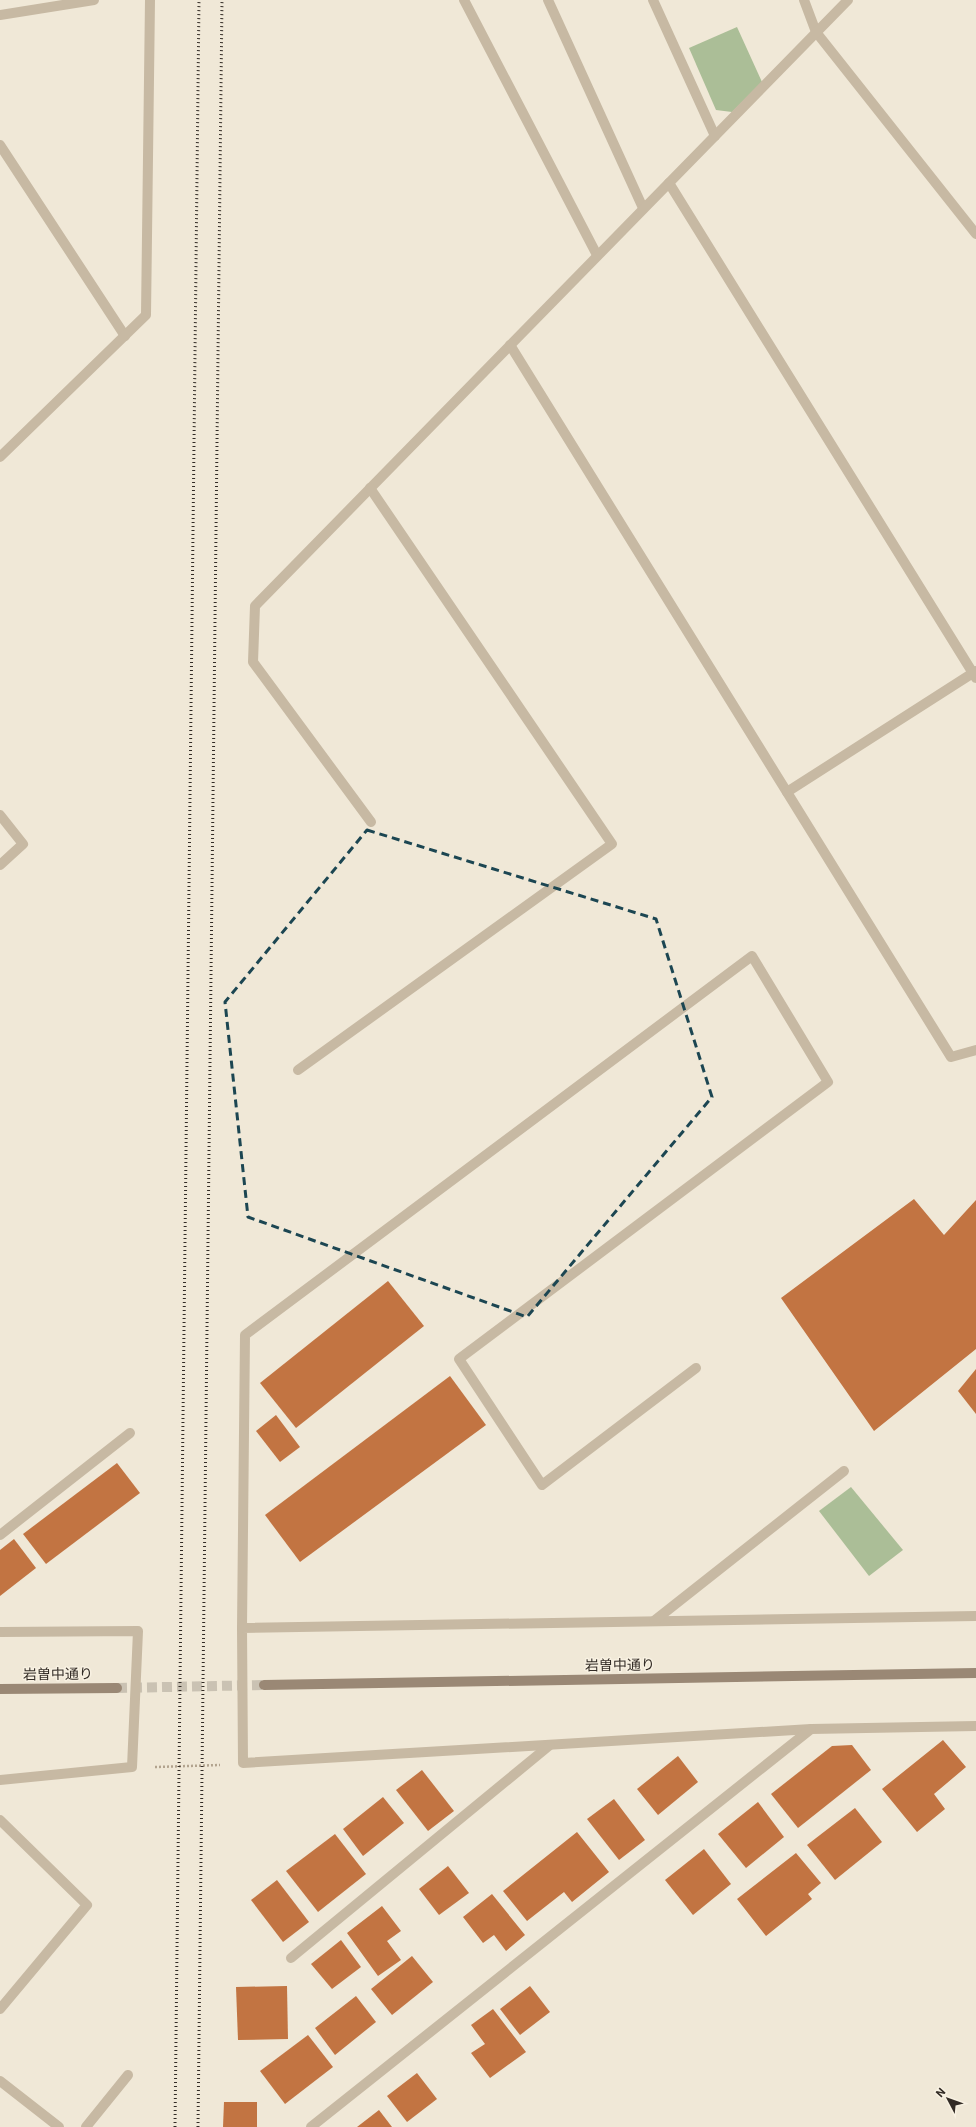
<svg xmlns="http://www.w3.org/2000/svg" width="976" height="2127" font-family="Roboto,'Noto Sans JP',sans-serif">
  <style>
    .green { fill: #abbe97 }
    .building { fill: #c27442 }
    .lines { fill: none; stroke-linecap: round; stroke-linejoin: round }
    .secondary-tunnel { stroke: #cac2b3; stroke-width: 10; stroke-dasharray: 10 5; stroke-linecap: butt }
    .path { stroke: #b2a38e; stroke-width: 2.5; stroke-dasharray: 2 2; stroke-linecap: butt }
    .street { stroke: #c7b9a3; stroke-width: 10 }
    .secondary { stroke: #9a8875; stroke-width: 10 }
    .rail { stroke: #322b25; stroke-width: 3; stroke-dasharray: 1 3; stroke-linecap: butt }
    .marked { fill: none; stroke: #1c4652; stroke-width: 3; stroke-dasharray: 8 5; stroke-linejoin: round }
    .labels { text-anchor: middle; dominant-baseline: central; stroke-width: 3; stroke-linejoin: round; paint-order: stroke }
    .street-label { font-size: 14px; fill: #322b25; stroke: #f8f1e2 }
  </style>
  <rect width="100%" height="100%" fill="#f0e8d7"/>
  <g class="green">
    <polygon points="737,27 762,82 732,112 716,110 689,48"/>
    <polygon points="851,1487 903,1550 869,1576 819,1511"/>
  </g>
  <g class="building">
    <polygon points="914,1199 944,1235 976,1200 976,1349 874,1431 781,1298"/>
    <polygon points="388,1281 424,1326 296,1428 260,1383"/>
    <polygon points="976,1369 976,1414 958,1391"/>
    <polygon points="450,1376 486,1425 300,1562 265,1515"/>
    <polygon points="276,1415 300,1447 280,1462 256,1431"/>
    <polygon points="117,1463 140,1493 46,1564 23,1534"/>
    <polygon points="14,1539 36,1568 0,1596 0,1550"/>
    <polygon points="943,1740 966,1767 934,1794 945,1809 917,1832 882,1789"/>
    <polygon points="852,1745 871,1770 798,1828 771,1794 832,1746"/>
    <polygon points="678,1756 698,1782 658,1815 637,1789"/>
    <polygon points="422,1770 454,1811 428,1831 396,1790"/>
    <polygon points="383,1797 404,1823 363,1856 343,1829"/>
    <polygon points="614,1799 645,1840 619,1860 587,1819"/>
    <polygon points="758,1802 784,1837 746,1868 718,1834"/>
    <polygon points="855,1808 882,1842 835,1880 807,1845"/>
    <polygon points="577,1832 609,1872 572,1902 564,1892 527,1921 503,1891"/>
    <polygon points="335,1834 366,1874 318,1912 286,1871"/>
    <polygon points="704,1849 731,1884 693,1915 665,1880"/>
    <polygon points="796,1853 821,1883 808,1894 812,1899 766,1936 737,1899"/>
    <polygon points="448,1866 469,1893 439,1915 419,1889"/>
    <polygon points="277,1880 309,1922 283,1942 251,1900"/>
    <polygon points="492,1894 525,1935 506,1951 494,1935 483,1943 463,1917"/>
    <polygon points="382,1906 401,1931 387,1941 401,1960 378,1976 347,1933"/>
    <polygon points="341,1940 361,1967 332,1989 311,1964"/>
    <polygon points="412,1956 433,1982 392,2015 371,1989"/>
    <polygon points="287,1986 288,2039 238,2040 236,1987"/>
    <polygon points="530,1986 550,2012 520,2035 500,2009"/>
    <polygon points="356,1996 376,2022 335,2055 315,2028"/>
    <polygon points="493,2009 526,2052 490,2078 471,2053 485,2044 471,2025"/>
    <polygon points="308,2035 333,2067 285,2104 260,2071"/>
    <polygon points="417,2073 437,2099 407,2122 387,2096"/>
    <polygon points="224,2102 257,2102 257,2127 223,2127"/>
    <polygon points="379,2110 392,2127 357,2127"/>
  </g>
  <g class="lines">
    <polyline class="secondary-tunnel" points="117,1688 264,1685"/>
    <polyline class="path" points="155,1767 220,1765"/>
    <g class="street">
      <polyline points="464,0 597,255"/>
      <polyline points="548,0 643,208"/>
      <polyline points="653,0 715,136"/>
      <polyline points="804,0 816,32 976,234"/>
      <polyline points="0,15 94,0"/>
      <polyline points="0,145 125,336"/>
      <polyline points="669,183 976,678"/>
      <polyline points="510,345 951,1057 976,1050"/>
      <polyline points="0,457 146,315 150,0"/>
      <polyline points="787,792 976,671"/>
      <polyline points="0,815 23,844 0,865"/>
      <polyline points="371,822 253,662 255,606 848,0"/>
      <polyline points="298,1070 612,844 370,488"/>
      <polyline points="0,1535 130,1433"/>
      <polyline points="976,1616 242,1628 243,1763 811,1729 976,1726"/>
      <polyline points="654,1621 844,1471"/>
      <polyline points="242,1628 245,1335 752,956 828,1082 459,1359 542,1485 696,1368"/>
      <polyline points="0,1632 138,1631 132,1767 0,1780"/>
      <polyline points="0,1820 87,1905 0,2009"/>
      <polyline points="291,1958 550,1745"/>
      <polyline points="0,2081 59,2127"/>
      <polyline points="86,2127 128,2075"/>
      <polyline points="311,2127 811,1729"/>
    </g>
    <g class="secondary">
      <polyline points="264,1685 976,1673"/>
      <polyline points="0,1689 117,1688"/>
    </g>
    <g class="rail">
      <polyline points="175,2127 199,0"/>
      <polyline points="198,2127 222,0"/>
    </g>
  </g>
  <path class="marked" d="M367,830L656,919L712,1097L527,1317L248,1217L225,1002Z"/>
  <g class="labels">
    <g class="street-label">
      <text transform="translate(620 1665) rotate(-1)">岩曽中通り</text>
      <text transform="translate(58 1674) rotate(-1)">岩曽中通り</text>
    </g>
  </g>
  <g transform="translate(948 2099) rotate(311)" stroke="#f8f1e2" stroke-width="3" paint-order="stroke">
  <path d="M0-3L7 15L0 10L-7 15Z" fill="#322b25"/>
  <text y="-6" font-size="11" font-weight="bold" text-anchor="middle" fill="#322b25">N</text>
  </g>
</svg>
